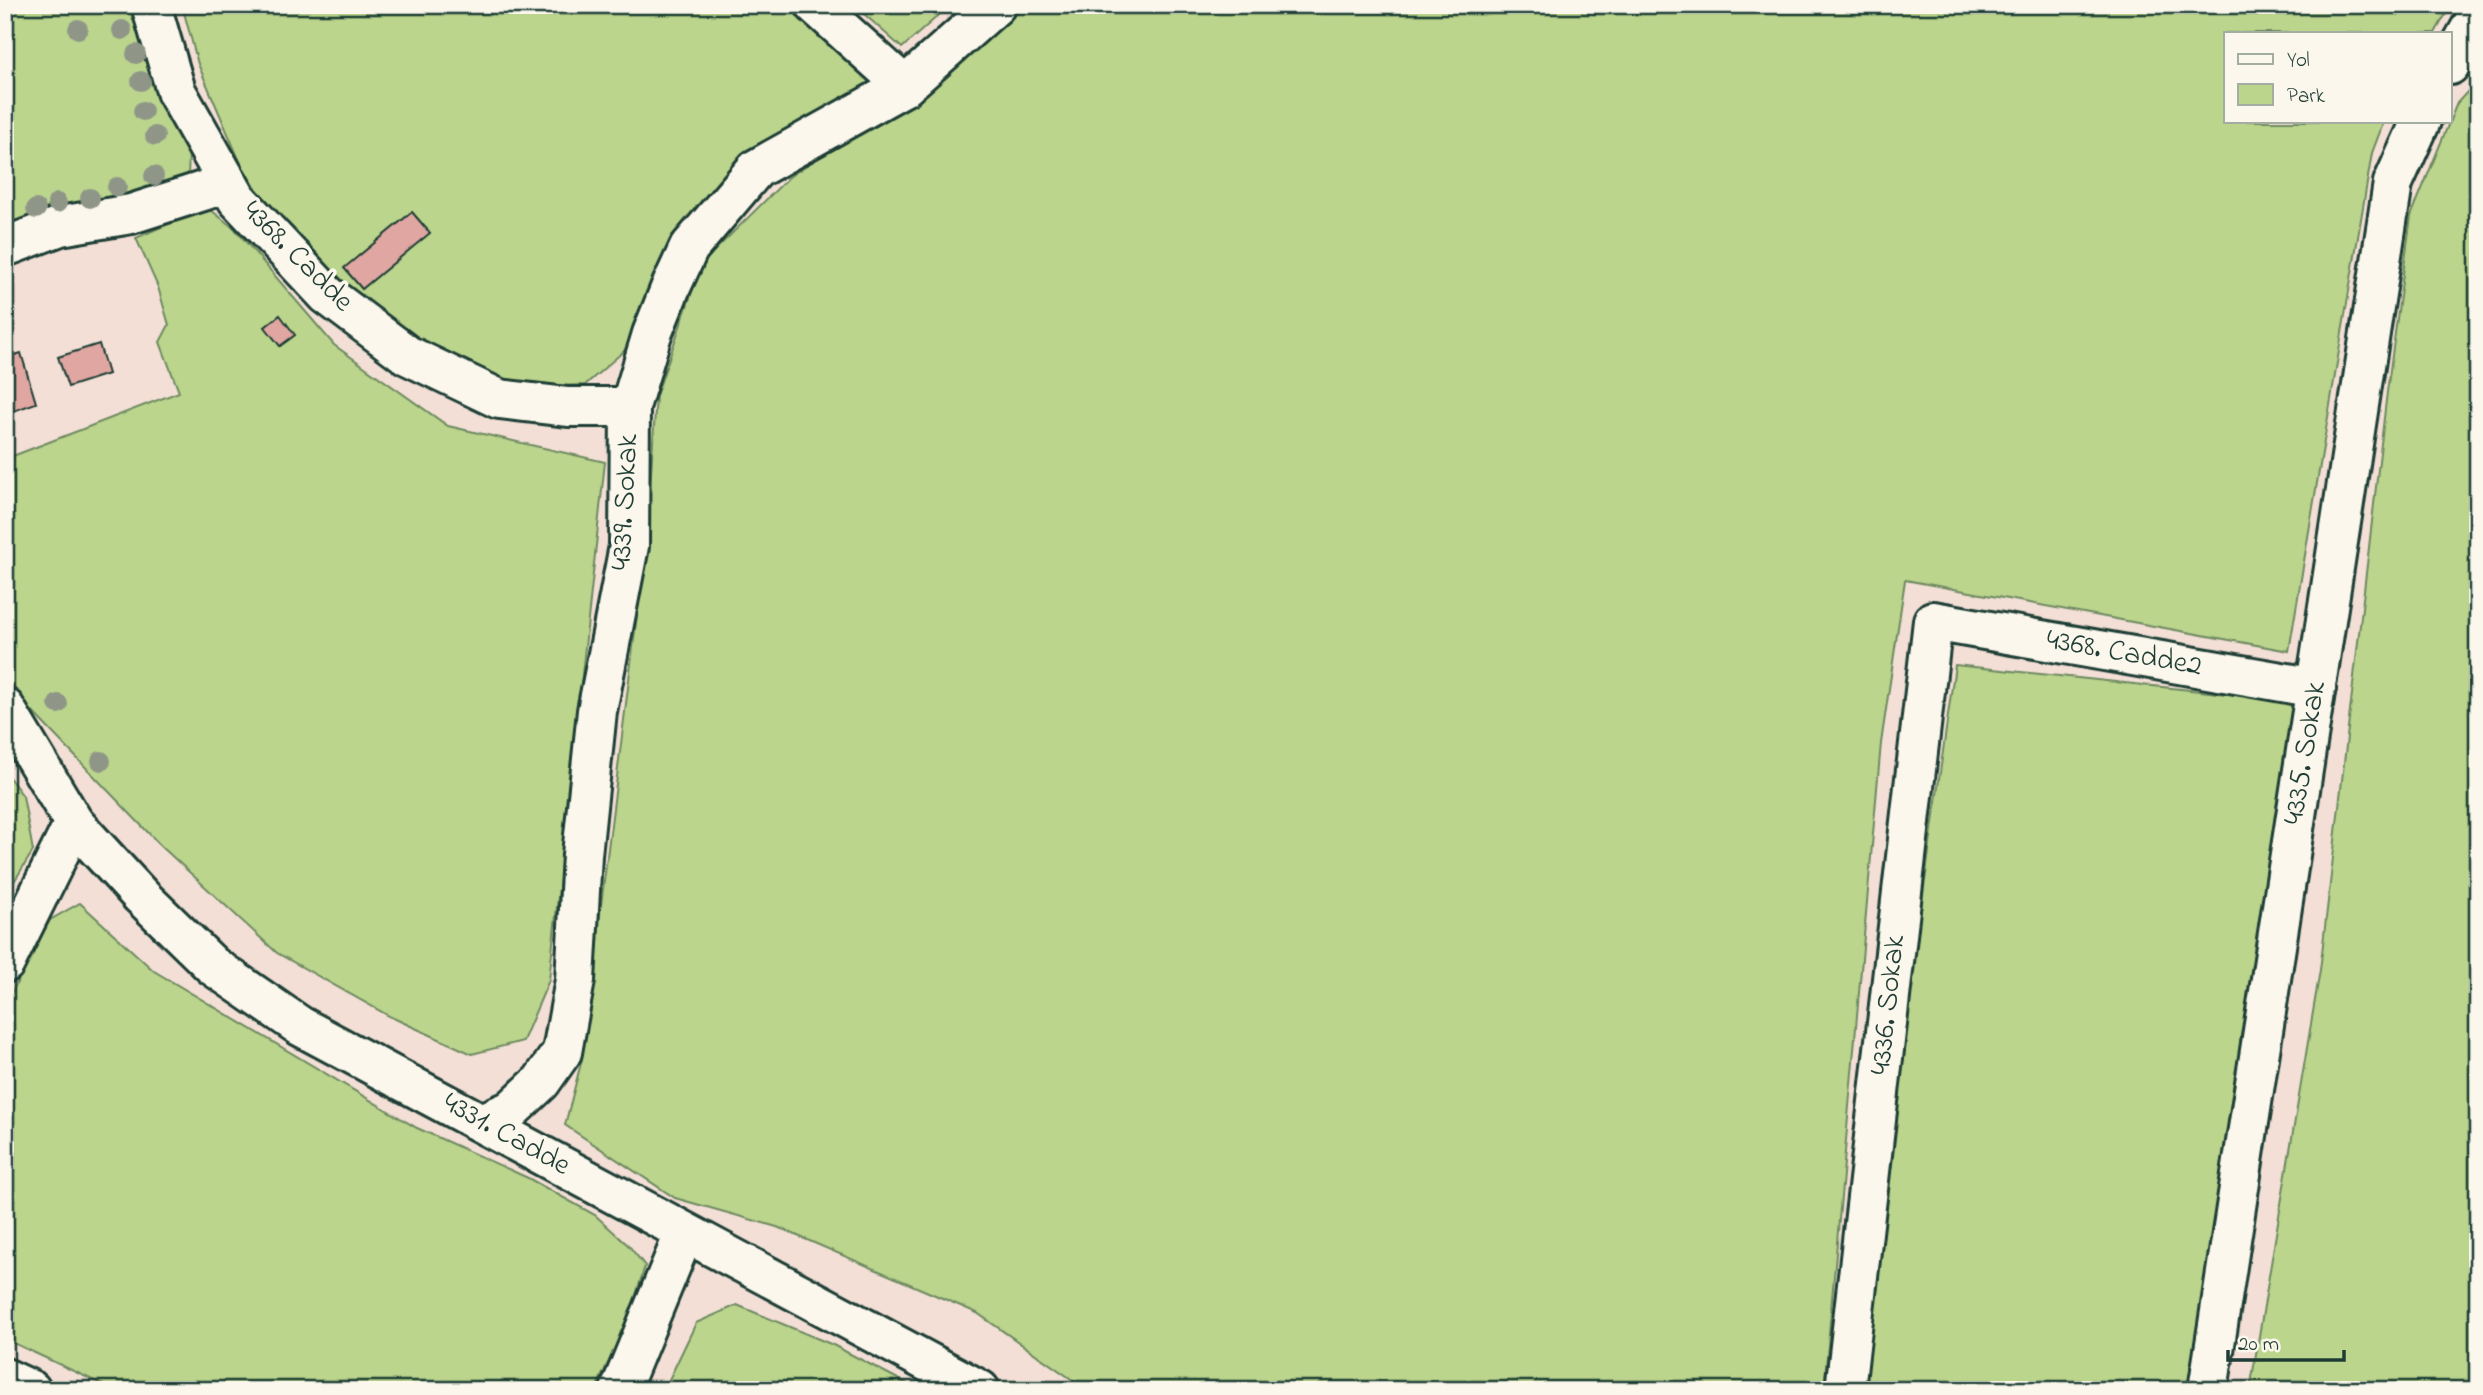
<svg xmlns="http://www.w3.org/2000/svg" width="2483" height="1395" font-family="'Indie Flower',sans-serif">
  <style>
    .green { fill: #bbd58d; stroke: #6d8960; stroke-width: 2 }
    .building { fill: #e0a6a2; stroke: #1f3d34; stroke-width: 2 }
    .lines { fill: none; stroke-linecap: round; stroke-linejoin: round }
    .minor-casing { stroke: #1f3d34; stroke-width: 44 }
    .minor { stroke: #fbf7ec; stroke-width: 38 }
    .tree { fill: #8f9687 }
    .labels { text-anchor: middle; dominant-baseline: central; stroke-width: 7; stroke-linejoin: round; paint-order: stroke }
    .street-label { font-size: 30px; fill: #1f3d34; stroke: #fbf7ec }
  </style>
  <rect width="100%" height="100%" fill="#f3dfd6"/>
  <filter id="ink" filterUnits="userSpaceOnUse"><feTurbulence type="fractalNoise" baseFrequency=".0143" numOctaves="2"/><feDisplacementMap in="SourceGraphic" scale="14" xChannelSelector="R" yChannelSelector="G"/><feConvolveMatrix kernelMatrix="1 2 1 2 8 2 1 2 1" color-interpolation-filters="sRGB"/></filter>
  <g filter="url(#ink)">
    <g class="green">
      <polygon points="5,5 132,5 189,151 188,178 5,231"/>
      <polygon points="182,5 795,5 879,81 810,124 644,310 624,351 585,385 522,387 390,329 303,255 244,171 198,64"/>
      <polygon points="854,5 950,5 902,48"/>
      <polygon points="1027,5 2451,5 2435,33 2226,33 2226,121 2384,121 2372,153 2289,651 1905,580 1881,743 1824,1390 1087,1390 977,1313 777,1227 675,1198 565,1125 582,1059 647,534 656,396 702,263 789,177 968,54"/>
      <polygon points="2478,80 2478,1390 2250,1390 2320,970 2387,392 2411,216 2457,103"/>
      <polygon points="207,207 235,229 334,345 448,426 605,462 549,980 523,1041 472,1054 391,1017 277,953 161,846 26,705 5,674 5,459 179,392 160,342 169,325 158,287 136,238"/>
      <polygon points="1955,665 2293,701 2189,1390 1854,1390"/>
      <polygon points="5,772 23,796 33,851 5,896"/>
      <polygon points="80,903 154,971 417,1128 528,1178 595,1215 629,1246 645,1266 627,1324 595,1390 114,1390 5,1339 5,1005 50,920"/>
      <polygon points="737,1305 833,1345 919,1390 664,1390 696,1323"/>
    </g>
    <g class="building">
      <polygon points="412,212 430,233 362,289 344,268"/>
      <polygon points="280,315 295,335 280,346 265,327"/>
      <polygon points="99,344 108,374 68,387 58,357"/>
      <polygon points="21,353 36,403 5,414 5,358"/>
    </g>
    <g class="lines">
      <g class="minor-casing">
        <g id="minor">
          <polyline points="151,5 176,91 237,199 327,295 407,355 499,399 568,407 630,407"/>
          <polyline points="815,5 905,86"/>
          <polyline points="2450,65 2478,15"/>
          <polyline points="5,247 60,226 131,214 228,183"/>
          <polyline points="5,708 74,823 5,963"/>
          <polyline points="74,823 141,896 213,966 300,1026 980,1390"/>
          <polyline points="484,1122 511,1110 541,1082 562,1052 575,980 582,855 597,711 629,546 630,407 652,334 670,289 689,248 756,169 905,86 996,5"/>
          <polyline points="5,1378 31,1390"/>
          <polyline points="620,1390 684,1234"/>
          <polyline points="1845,1390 1933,621 2316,688"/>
          <polyline points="2208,1390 2393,183 2421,121"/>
        </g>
      </g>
      <use href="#minor" class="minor"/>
    </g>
    <g class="tree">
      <circle cx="78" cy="29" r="10"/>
      <circle cx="122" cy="30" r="10"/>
      <circle cx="136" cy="54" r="10"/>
      <circle cx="141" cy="81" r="10"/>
      <circle cx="143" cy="111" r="10"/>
      <circle cx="155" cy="136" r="10"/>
      <circle cx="154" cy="176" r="10"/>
      <circle cx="117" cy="187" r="10"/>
      <circle cx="90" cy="198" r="10"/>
      <circle cx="57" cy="203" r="10"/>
      <circle cx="36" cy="209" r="10"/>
      <circle cx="58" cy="704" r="10"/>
      <circle cx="101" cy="761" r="10"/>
    </g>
  </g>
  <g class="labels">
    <g class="street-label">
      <text transform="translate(297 257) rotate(45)">4368. Cadde</text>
      <text transform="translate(626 502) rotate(-87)">4339. Sokak</text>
      <text transform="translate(2124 654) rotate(10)">4368. Cadde2</text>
      <text transform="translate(2306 753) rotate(-81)">4335. Sokak</text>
      <text transform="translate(1889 1005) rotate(-84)">4336. Sokak</text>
      <text transform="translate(506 1135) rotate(29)">4331. Cadde</text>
    </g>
  </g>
  <rect width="2483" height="1395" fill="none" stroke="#fbf7ec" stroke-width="28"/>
  <rect x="14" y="14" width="2455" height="1367" fill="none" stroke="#1f3d34" stroke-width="2.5" filter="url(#ink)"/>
  <rect x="2224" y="32" width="228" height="91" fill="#fbf7ec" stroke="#a3ada2" stroke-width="2"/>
  <rect x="2238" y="54" width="35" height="10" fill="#fbf7ec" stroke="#a3ada2" stroke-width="2"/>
  <text x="2287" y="66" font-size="21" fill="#1f3d34">Yol</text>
  <rect x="2238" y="84" width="35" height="21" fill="#bbd58d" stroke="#a3ada2" stroke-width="2"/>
  <text x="2287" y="102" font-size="21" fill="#1f3d34">Park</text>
  <path d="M2228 1350v10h116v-10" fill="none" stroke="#1f3d34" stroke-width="3.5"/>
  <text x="2238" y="1350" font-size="21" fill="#1f3d34" stroke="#fbf7ec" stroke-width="5" paint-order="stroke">20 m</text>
</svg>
